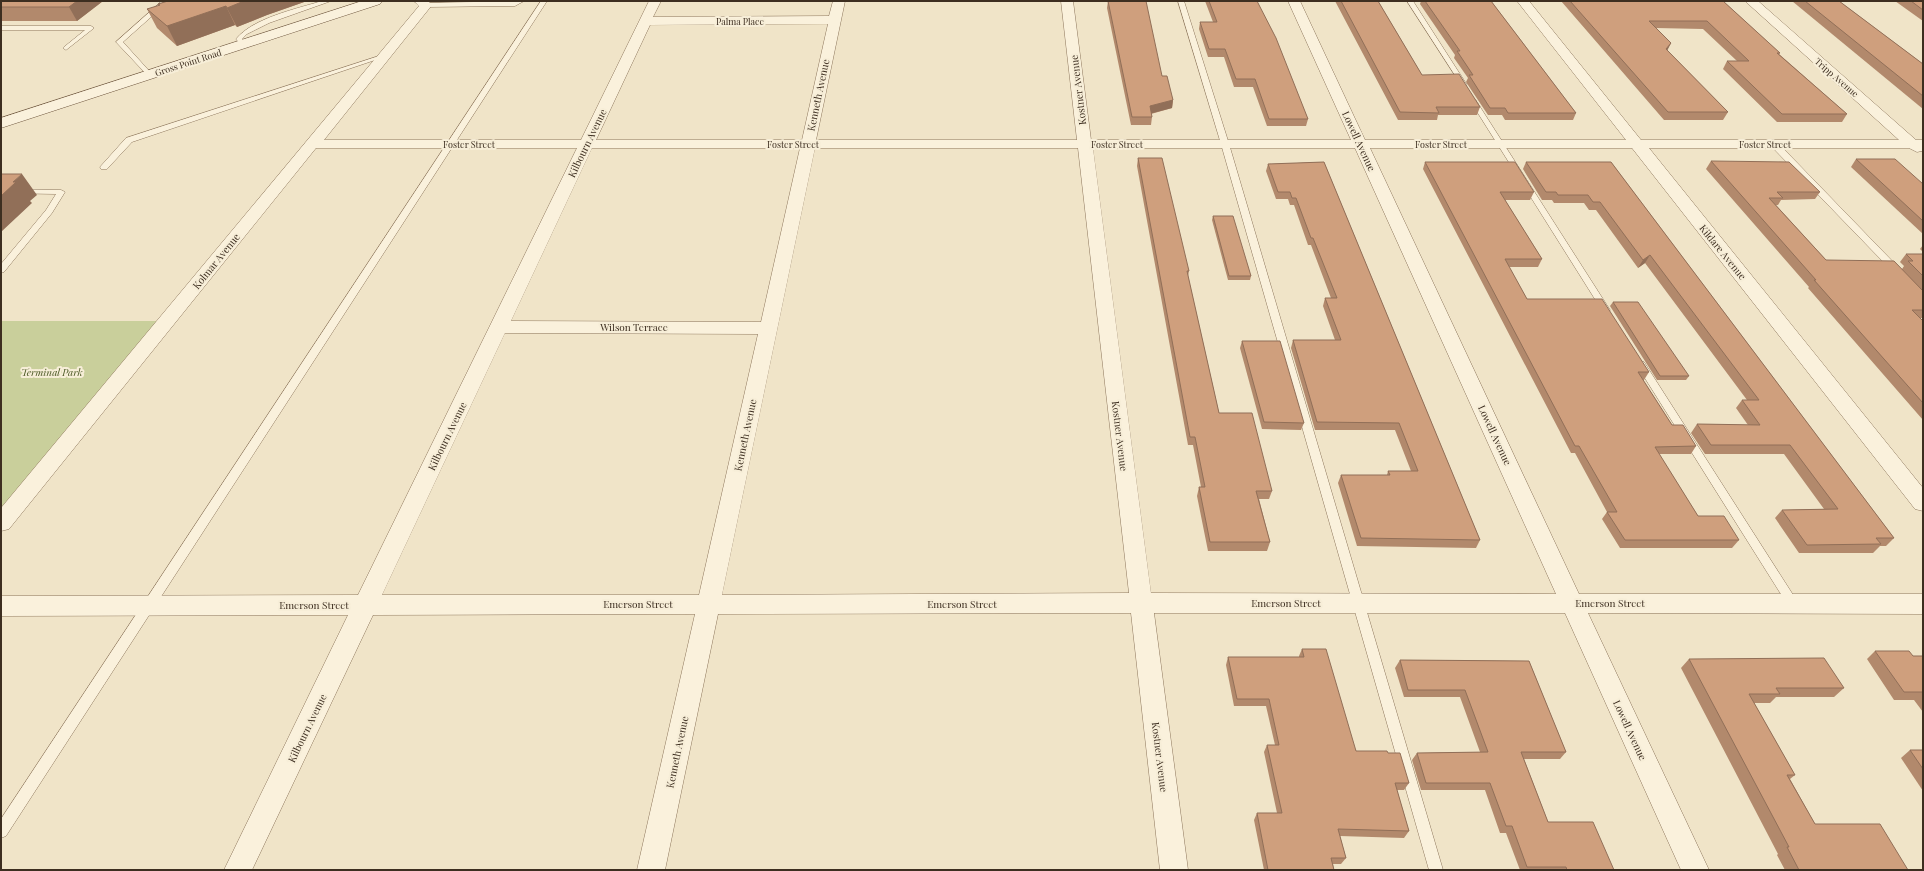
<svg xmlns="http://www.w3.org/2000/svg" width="1924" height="871" font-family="'Playfair Display',serif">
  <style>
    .green { fill: #c9cf9b }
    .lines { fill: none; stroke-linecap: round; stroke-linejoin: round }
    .lane-casing { stroke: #8d765c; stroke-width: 1 }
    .street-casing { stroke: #8d765c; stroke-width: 1 }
    .secondary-casing { stroke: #6f573f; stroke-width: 1 }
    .lane { fill: #faf1dc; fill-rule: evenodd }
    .street { fill: #faf1dc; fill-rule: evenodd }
    .secondary { fill: #faf1dc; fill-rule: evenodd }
    .wall { fill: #b2896c }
    .shaded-wall { fill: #916f58 }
    .building { fill: #cf9f7d; stroke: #916f58 }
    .labels { text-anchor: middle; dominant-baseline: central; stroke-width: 4; stroke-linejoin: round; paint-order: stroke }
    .far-street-label { font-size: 9px; fill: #3d2e20; stroke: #f7eed8 }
    .street-label { font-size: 10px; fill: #3d2e20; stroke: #f7eed8 }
    .park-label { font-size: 10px; font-style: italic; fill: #4d5a26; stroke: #f7eed8 }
  </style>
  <rect width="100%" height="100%" fill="#f0e4c8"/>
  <polygon class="green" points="1,321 161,321 1,513"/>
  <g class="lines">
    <g class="lane-casing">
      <g id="lane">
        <polygon points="162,1 169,1 123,42 152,74 152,76 148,76 116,42"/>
        <path d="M322,1H331L269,23L247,34L242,39L246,44L245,45H241L236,39C253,18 296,9 322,1Z"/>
        <polygon points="516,1 524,1 515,6 426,7 423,5 426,3"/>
        <polygon points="541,1 547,1 6,836 1,838 1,819"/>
        <polygon points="1178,1 1184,1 1229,144 1443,870 1429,870 1221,144"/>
        <polygon points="1407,1 1413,1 1467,85 1466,86 1462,86"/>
        <polygon points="1,26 91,26 94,28 66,50 63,48 64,47 85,30 1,30"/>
        <polygon points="382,55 387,56 132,142 107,169 101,169 100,167 126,138"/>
        <polygon points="1470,98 1475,99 1610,310 1609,312 1603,312 1469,99"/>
        <polygon points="1771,142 1777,142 1899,268 1899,272 1893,272 1771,146"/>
        <polygon points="1,189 61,190 65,192 52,213 4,272 1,273 1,264 46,210 56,194 1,193"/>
        <polygon points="1641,361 1644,362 1797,601 1799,604 1797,607 1793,609 1789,607 1636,364"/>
      </g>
    </g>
    <g class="street-casing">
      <path id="street" d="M414,1H428L432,5L324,140H581L649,1H661L653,17L829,16L833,1H845L816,140H1077L1061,1H1073L1091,140H1351L1288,1H1300L1365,140H1626L1517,1H1529L1641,140H1899L1745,1H1758L1916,140H1923L1922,151L1917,152L1909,148H1649L1923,488V511L1915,509L1632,148H1370L1579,594H1923V614L1588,613L1709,870H1681L1565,613H1154L1188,870H1160L1131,613L718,614L665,870H637L695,614L373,615L252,870H224L348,615L1,616V596L358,595L577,148H316L9,529L1,531V508L419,6ZM828,24L802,140H596L650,25ZM592,148H800L761,322L511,321ZM815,148H1078L1129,593L722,595ZM1093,148H1355L1556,594L1151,593ZM505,333L758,334L699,595H382Z"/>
    </g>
    <g class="secondary-casing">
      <polygon id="secondary" points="362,1 382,1 380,4 1,128 1,118"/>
    </g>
    <use href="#lane" class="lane"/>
    <use href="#street" class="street"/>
    <use href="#secondary" class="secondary"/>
  </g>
  <g class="wall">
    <polygon points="1,1 103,1 77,21 1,21"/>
    <polygon points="168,1 307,1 267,15 237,27 235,25 177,46 157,28 147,9 159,6 158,4"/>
    <polygon points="1108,1 1162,76 1173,100 1172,108 1151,114 1152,117 1151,125 1131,125 1107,8"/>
    <polygon points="1205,1 1257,1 1308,119 1306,126 1267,126 1253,87 1234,87 1224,57 1208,57 1199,29 1200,22 1213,22"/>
    <polygon points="1335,1 1378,1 1422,75 1480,107 1477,115 1438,115 1437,120 1398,120"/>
    <polygon points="1421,1 1491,1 1576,113 1573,120 1505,120 1502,115 1488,115 1466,82 1468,78 1454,58 1455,55 1420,4"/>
    <polygon points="1561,1 1723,1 1780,53 1779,54 1847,114 1842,122 1777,122 1723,69 1727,61 1737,61 1703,29 1656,28 1671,43 1667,50 1728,112 1723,120 1664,120"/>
    <polygon points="1792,1 1839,1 1923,64 1923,109"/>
    <polygon points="1895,1 1923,1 1923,21"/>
    <polygon points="1138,158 1189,271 1188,276 1219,413 1272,491 1269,499 1259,499 1270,542 1267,551 1208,551 1197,496 1199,487 1201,487 1193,445 1188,445 1137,166"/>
    <polygon points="1856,159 1923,184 1923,234 1851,167"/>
    <polygon points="1711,161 1820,192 1815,199 1781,200 1778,205 1776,205 1826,260 1902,269 1904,266 1900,262 1906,254 1923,254 1923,318 1920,318 1923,321 1923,420 1808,288 1809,287 1706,169"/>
    <polygon points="1324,162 1480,540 1476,548 1357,546 1338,483 1341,475 1387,475 1388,471 1411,471 1395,430 1315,430 1291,348 1293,340 1335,340 1323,306 1325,298 1331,298 1311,245 1308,245 1294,205 1290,205 1288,199 1276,199 1266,171 1268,164"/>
    <polygon points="1425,162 1534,192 1530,200 1505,200 1542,259 1538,267 1509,267 1527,299 1649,372 1644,380 1643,380 1672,425 1696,446 1691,454 1659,454 1698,516 1739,540 1732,548 1620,548 1602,519 1607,512 1575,453 1571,453 1423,169"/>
    <polygon points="1526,162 1611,162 1894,538 1886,546 1880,546 1873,553 1799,553 1775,518 1782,510 1824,509 1784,454 1705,454 1691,433 1697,424 1748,425 1736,408 1742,400 1747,400 1645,263 1638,268 1596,210 1589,210 1584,203 1554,203 1552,200 1542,200 1523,169"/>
    <polygon points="1213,216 1251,276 1250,280 1228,280 1212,220"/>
    <polygon points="1923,245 1923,252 1920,249"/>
    <polygon points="1613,302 1689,376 1686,380 1657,380 1610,306"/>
    <polygon points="1242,341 1304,423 1301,430 1262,429 1240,348"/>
    <polygon points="1302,649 1356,751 1388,753 1409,783 1404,790 1397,790 1409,831 1404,838 1340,836 1346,858 1341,864 1333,864 1334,870 1264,870 1254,820 1257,813 1277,813 1264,752 1267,745 1275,745 1266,706 1234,706 1226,665 1228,657 1299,657 1299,656"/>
    <polygon points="1875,651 1913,656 1923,656 1923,712 1914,700 1894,700 1867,659"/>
    <polygon points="1689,659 1844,688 1834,697 1776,697 1770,703 1754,703 1795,775 1790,779 1815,824 1908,870 1785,870 1777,855 1778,854 1681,668"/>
    <polygon points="1400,660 1529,661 1566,752 1560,759 1524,759 1548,822 1614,870 1520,870 1506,833 1500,833 1485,790 1421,790 1412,760 1417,753 1480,752 1460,697 1404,697 1395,668"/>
    <polygon points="1910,750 1923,750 1923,791 1901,758"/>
  </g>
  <g class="shaded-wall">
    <polygon points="77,1 103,1 77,21 69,7"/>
    <polygon points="244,1 307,1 267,15 237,27 227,8"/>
    <polygon points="226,6 235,25 177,46 167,26"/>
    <polygon points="1671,43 1667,51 1666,49"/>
    <polygon points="1173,100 1172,108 1149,114 1150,106"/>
    <polygon points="22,174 37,195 30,201 32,203 1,232 1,196 13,182"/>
    <polygon points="1650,255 1645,263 1638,268 1643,260"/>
  </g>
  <g class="building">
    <polygon points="1,1 77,1 69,7 1,7"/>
    <polygon points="168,1 244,1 227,8 226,6 167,26 147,9 160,5 158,4"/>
    <polygon points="1108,1 1146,1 1162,76 1167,76 1173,100 1150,106 1152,117 1132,117"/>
    <polygon points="1209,1 1257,1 1276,38 1308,119 1269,119 1255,79 1236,79 1225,49 1209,49 1200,22 1217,22"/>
    <polygon points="1341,1 1378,1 1422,75 1459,74 1480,107 1436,107 1439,113 1400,112"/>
    <polygon points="1425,1 1491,1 1576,113 1508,113 1505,108 1490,108 1469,75 1473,75 1457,51 1460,51"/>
    <polygon points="1570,1 1723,1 1780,53 1777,53 1847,114 1782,114 1727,61 1749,61 1707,21 1649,21 1671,43 1666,49 1728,112 1668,112"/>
    <polygon points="1805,1 1839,1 1923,64 1923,96"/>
    <polygon points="1911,1 1923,1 1923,10"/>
    <polygon points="1138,158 1162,158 1189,271 1187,271 1219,413 1252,413 1272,491 1256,491 1270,542 1210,542 1199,487 1205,487 1195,437 1190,437"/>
    <polygon points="1856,159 1895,159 1923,184 1923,221"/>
    <polygon points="1711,161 1789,162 1820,192 1777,192 1783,198 1769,198 1826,260 1894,261 1923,291 1923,310 1912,310 1923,321 1923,403 1814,280 1816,280"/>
    <polygon points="1324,162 1480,540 1361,538 1341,475 1390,475 1388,471 1418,471 1399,423 1317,422 1293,340 1341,340 1325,298 1337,298 1313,238 1311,238 1296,198 1292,198 1290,192 1278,192 1268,164"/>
    <polygon points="1425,162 1515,162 1534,192 1500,192 1542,259 1505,259 1527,299 1602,299 1649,372 1638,372 1672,425 1683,425 1696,446 1655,447 1698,516 1724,516 1739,540 1625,540 1607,512 1617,512 1579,446 1575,446"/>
    <polygon points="1526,162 1611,162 1894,538 1876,538 1881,544 1807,545 1782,510 1838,509 1790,445 1711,445 1697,424 1760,425 1742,400 1759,400 1650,255 1643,260 1600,202 1593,202 1588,195 1558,195 1556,192 1546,192"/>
    <polygon points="1,174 22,174 13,182 16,182 1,196"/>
    <polygon points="1213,216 1233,216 1251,276 1229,276"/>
    <polygon points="1906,254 1923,254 1923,276 1908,261 1913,261"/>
    <polygon points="1613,302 1638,302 1689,376 1660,376"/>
    <polygon points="1242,341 1280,341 1304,423 1264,422"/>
    <polygon points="1302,649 1326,649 1356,751 1387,751 1388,753 1400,753 1409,783 1395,783 1409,831 1338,829 1346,858 1331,858 1334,870 1268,870 1257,813 1282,813 1267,745 1279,745 1269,699 1237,699 1228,657 1304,657"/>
    <polygon points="1875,651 1909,651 1913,656 1923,656 1923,692 1904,692"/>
    <polygon points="1824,658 1844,688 1776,688 1780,694 1749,694 1795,775 1787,775 1815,824 1880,824 1908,870 1799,870 1787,847 1789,847 1689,659"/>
    <polygon points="1400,660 1529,661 1566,752 1521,752 1548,822 1593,822 1614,870 1567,870 1566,867 1527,867 1512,826 1506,826 1490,783 1426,783 1417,753 1488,752 1465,690 1408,690"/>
    <polygon points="1910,750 1923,750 1923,769"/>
  </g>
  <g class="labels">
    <g class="far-street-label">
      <text x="740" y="21">Palma Place</text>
      <text transform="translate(188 62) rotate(-18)">Gross Point Road</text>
      <text transform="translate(1837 77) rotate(41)">Tripp Avenue</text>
      <text x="469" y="144">Foster Street</text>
      <text x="793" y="144">Foster Street</text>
      <text x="1117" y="144">Foster Street</text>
      <text x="1441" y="144">Foster Street</text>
      <text x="1765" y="144">Foster Street</text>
    </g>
    <g class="street-label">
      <text transform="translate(1078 90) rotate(-97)">Kostner Avenue</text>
      <text transform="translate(818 95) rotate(-78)">Kenneth Avenue</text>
      <text transform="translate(1359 141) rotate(65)">Lowell Avenue</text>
      <text transform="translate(587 143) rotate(-64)">Kilbourn Avenue</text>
      <text transform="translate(1723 252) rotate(51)">Kildare Avenue</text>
      <text transform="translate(216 261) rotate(-51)">Kolmar Avenue</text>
      <text x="634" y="327">Wilson Terrace</text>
      <text transform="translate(745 435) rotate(-78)">Kenneth Avenue</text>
      <text transform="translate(1495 435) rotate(65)">Lowell Avenue</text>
      <text transform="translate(447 436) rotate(-64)">Kilbourn Avenue</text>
      <text transform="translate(1120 436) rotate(83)">Kostner Avenue</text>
      <text x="1286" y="603">Emerson Street</text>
      <text x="1610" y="603">Emerson Street</text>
      <text x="638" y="604">Emerson Street</text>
      <text x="962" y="604">Emerson Street</text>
      <text x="314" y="605">Emerson Street</text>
      <text transform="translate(307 728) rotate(-64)">Kilbourn Avenue</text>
      <text transform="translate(1630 730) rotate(65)">Lowell Avenue</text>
      <text transform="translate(677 752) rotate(-78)">Kenneth Avenue</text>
      <text transform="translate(1160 757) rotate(83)">Kostner Avenue</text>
    </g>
    <g class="park-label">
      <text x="52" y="372">Terminal Park</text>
    </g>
  </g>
  <rect width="1924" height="871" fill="none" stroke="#3d2e20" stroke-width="4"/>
</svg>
